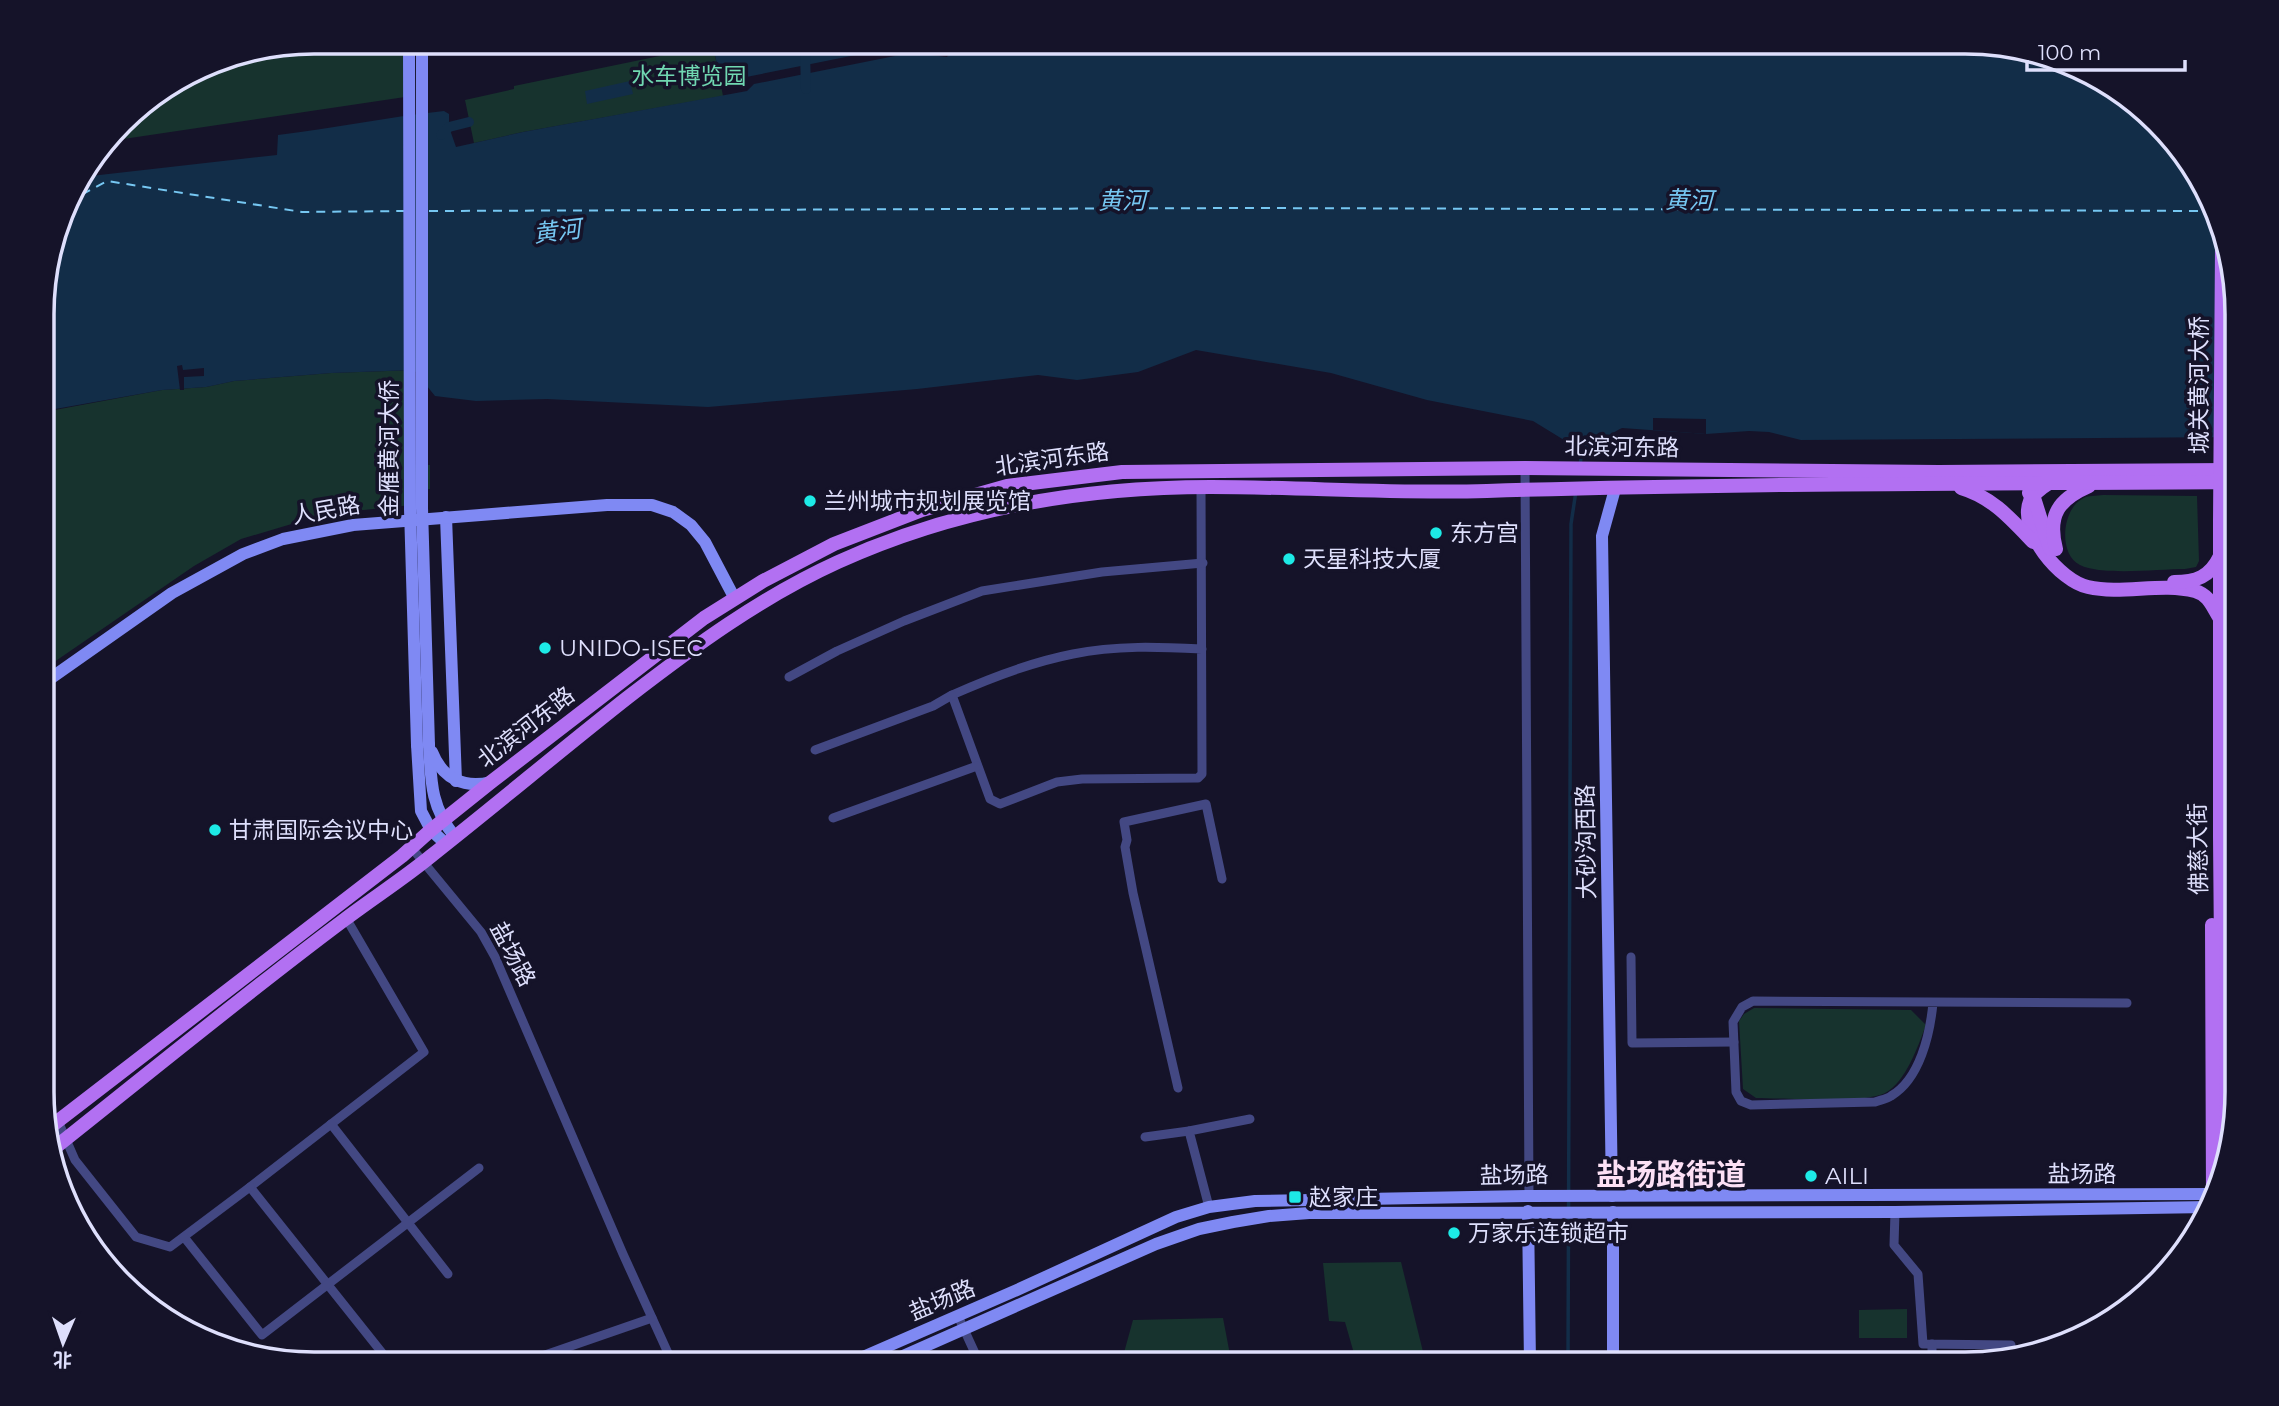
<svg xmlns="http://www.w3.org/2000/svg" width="2279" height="1406" font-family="Montserrat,'Noto Sans SC',sans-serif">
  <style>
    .green { fill: #17332e }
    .water { fill: #122d48 }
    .pier { fill: #151329 }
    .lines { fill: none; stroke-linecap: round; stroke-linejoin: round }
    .stream { stroke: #122d48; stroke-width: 3.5 }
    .canal { stroke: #122d48; stroke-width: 10 }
    .ferry { stroke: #76c7f2; stroke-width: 2; stroke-dasharray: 9 7; stroke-linecap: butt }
    .street { stroke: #434883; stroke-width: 9 }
    .secondary { stroke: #7f89f3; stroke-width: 12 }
    .primary { stroke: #b270f2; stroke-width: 14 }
    .secondary-bridge { stroke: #7f89f3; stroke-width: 12 }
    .primary-bridge { stroke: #b270f2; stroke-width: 14 }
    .poi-dot { fill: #1deae6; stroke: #151329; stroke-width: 2.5 }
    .labels { text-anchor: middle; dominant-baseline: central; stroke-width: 7; stroke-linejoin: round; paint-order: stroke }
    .park-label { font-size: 23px; fill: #70d7b1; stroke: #151329 }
    .street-label { font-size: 23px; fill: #dedffc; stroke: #151329 }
    .poi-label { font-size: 23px; fill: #dedffc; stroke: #151329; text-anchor: start }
    .water-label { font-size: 24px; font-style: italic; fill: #76c7f2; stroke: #151329 }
    .district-label { font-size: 30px; font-weight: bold; fill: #fce0f5; stroke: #151329 }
    .rim { fill: none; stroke: #dedffc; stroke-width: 3.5 }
  </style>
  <rect width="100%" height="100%" fill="#151329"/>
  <g class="green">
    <polygon points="314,42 406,42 405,97 110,141 134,110 210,63"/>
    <polygon points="713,45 723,96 523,132 474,143 465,100 514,89 514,86"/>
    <polygon points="415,370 413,465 430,465 430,489 413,490 412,505 325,514 241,539 194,566 44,669 44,412 162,390 206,387 234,381 331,373"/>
    <path d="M2103,495L2197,496L2199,561L2196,567L2185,569C2159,569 2102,576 2080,565C2058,554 2062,510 2082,499C2087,495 2097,496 2103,495Z"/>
    <path d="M1754,1008L1911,1010L1926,1025C1918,1046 1906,1082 1885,1093C1864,1104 1783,1098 1756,1098L1743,1089L1739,1021L1744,1014Z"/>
    <polygon points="1401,1262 1426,1364 1357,1364 1345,1322 1329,1321 1323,1263"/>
    <polygon points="1907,1309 1907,1338 1859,1338 1859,1310"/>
    <polygon points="1223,1318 1231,1360 1222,1364 1111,1364 1122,1360 1133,1320"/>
  </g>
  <g class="water">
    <polygon points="754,42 929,42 886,49 721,82 715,55 757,47"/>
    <path d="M1070,42H1969L2036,51L2116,88L2201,178L2236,296V437L1801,440L1769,432L1749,431L1706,434L1622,428C1607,434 1597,452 1582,451L1533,421L1427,400L1331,373L1196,350L1138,372L1077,380L1038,375L917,389L708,407L547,399L476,401L435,396L414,370L331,373L234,381L206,387L162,390L44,411V279L70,193L82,177L277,155L278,135C334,128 388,117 444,111L449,114V127L456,147L523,132L747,91L754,84L930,49L931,55L947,57L950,53Z"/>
    <polygon points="630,81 633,94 587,104 585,91"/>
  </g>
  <g class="pier">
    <polygon points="182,365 183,370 204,368 204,376 184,377 184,390 180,390 177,366"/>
    <polygon points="1653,418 1706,419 1706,434 1653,430"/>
  </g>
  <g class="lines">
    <g class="stream">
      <polyline points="1580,466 1582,450"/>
      <polyline points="1568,1364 1571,524 1576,491"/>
    </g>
    <g class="canal">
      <polyline points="805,53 806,89"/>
      <polyline points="441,135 449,127 469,122"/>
    </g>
    <g class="ferry">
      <polyline points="68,202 107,181 302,212 406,211"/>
      <polyline points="429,211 1247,208 2211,211"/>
    </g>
    <g class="street">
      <polyline points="1525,468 1529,1196"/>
      <path d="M1201,487L1202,774L1198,778L1082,779L1057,782L1000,804L990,799L952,695C990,678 1032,662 1073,654C1116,645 1160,647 1202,649"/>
      <polyline points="789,677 837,651 904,621 982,591 1102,572 1203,563"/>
      <polyline points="815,750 933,706 952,695"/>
      <polyline points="833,818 977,766"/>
      <polyline points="411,847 481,932 495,957 623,1254 673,1364"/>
      <polyline points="346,918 424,1052 250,1187 391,1364"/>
      <polyline points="1631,957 1632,1043 1734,1042"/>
      <path d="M1933,1003C1930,1034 1920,1079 1891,1096C1887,1099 1880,1100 1875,1102L1751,1105L1741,1101L1736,1092L1733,1022L1742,1007L1753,1001L2127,1003"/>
      <polyline points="1178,1088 1133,893 1125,847 1127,840 1124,822 1206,804 1222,879"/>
      <polyline points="58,1121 75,1160 136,1237 170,1247 250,1187"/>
      <polyline points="331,1124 448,1274"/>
      <polyline points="1145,1137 1189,1131"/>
      <polyline points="1209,1207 1189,1131 1250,1119"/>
      <polyline points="1895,1212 1894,1245 1918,1274 1923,1344 2011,1345"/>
      <polyline points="184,1237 262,1335 479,1168"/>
      <polyline points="958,1316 980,1364"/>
      <polyline points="1932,1363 1932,1344"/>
      <polyline points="519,1364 652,1318"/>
    </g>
    <g class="secondary">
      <polyline points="446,517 456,781"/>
      <polyline points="44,683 172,593 243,554 283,539 353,525 607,505 652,505 673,512 691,525 705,542 735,599"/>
      <polyline points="417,745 421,811 431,830 446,844"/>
      <path d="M429,745C431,783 431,807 455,837"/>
      <path d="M432,752C442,778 464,789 491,782"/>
      <polyline points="1612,1196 1602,536 1615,489"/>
      <polyline points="1528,1211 1530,1364"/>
      <polyline points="1613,1212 1613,1364"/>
      <polyline points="847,1364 1017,1290 1176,1217 1209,1207 1255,1201 1529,1196 2215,1194"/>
      <polyline points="885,1364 1156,1244 1199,1229 1233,1222 1269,1216 1309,1213 1895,1212 2209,1207"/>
    </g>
    <g class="primary">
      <path d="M2049,483C2041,488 2034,493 2030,501C2018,531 2060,581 2088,587C2122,595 2161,582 2195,591C2209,595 2212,606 2219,617"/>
      <path d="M1961,488C1992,497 2011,519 2033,542"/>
      <polyline points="2029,493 2035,501 2050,549"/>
      <polyline points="2220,522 2220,837 2223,1176"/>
      <polyline points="2233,522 2236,1048"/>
      <path d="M2056,549C2047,515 2059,499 2089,486"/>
      <path d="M2174,582C2196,582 2210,577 2220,556"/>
      <polyline points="2212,925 2213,1200"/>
      <polyline points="45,1131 402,856 431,830 491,782 704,618 763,581 834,544 922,510 1007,486 1122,472 1525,468 1939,472 2231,470"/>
      <path d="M52,1150C149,1073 245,994 344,920C373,898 403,879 431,856C497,804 561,750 627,698C693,647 761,597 838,562C957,508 1081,487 1211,487C1303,487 1395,494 1487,491C1734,483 1982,484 2230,482"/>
    </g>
    <g class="secondary-bridge">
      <polyline points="409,42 410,509 417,745"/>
      <polyline points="422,42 422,508 429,745"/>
    </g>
    <g class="primary-bridge">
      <polyline points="2232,366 2233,522"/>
      <polyline points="2220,522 2222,248"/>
    </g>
  </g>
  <g class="poi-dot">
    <circle cx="810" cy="501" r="7"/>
    <circle cx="1436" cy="533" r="7"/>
    <circle cx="1289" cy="559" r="7"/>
    <circle cx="545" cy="648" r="7"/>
    <circle cx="215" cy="830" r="7"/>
    <circle cx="1811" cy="1176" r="7"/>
    <rect x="1288" y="1190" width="14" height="14" rx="3.5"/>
    <circle cx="1454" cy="1233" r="7"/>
  </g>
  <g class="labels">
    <g class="park-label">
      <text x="689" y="76">水车博览园</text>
    </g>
    <g class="street-label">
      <text transform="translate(2199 385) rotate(-90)">城关黄河大桥</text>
      <text transform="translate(1622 447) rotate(1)">北滨河东路</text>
      <text transform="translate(389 448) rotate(-90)">金雁黄河大侨</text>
      <text transform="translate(1052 459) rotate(-8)">北滨河东路</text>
      <text transform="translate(326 510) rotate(-10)">人民路</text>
      <text transform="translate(526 727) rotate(-38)">北滨河东路</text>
      <text transform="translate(1586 842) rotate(-91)">大砂沟西路</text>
      <text transform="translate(2198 849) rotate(-91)">佛慈大街</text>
      <text transform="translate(513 954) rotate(62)">盐场路</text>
      <text x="2082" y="1174">盐场路</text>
      <text transform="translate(1514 1175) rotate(-1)">盐场路</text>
      <text transform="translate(942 1300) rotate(-23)">盐场路</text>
    </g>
    <g class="poi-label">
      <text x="824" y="501">兰州城市规划展览馆</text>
      <text x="1450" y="533">东方宫</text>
      <text x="1303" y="559">天星科技大厦</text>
      <text x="559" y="648">UNIDO-ISEC</text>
      <text x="229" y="830">甘肃国际会议中心</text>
      <text x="1825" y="1176">AILI</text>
      <text x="1309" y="1197">赵家庄</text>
      <text x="1468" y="1233">万家乐连锁超市</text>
    </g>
    <g class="water-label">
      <text x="1122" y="200">黄河</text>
      <text transform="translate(1689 200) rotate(1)">黄河</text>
      <text transform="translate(557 231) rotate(-7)">黄河</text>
    </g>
    <g class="district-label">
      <text x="1671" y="1174">盐场路街道</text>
    </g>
  </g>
  <path d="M0 0H2279V1406H0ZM314 54H1965A260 260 0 0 1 2225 314V1092A260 260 0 0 1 1965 1352H314A260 260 0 0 1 54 1092V314A260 260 0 0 1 314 54Z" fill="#151329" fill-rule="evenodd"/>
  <path class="rim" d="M314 54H1965A260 260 0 0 1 2225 314V1092A260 260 0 0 1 1965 1352H314A260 260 0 0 1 54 1092V314A260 260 0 0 1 314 54Z"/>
  <g transform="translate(63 1343) rotate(182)" stroke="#151329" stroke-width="5" paint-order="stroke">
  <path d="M0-5L12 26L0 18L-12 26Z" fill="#dedffc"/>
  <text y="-10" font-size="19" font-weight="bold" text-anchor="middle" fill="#dedffc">北</text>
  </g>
  <path d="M2027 60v10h158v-10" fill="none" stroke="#dedffc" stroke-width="3.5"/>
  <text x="2038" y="60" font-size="21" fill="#dedffc" stroke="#151329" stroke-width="5" paint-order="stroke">100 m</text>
</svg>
